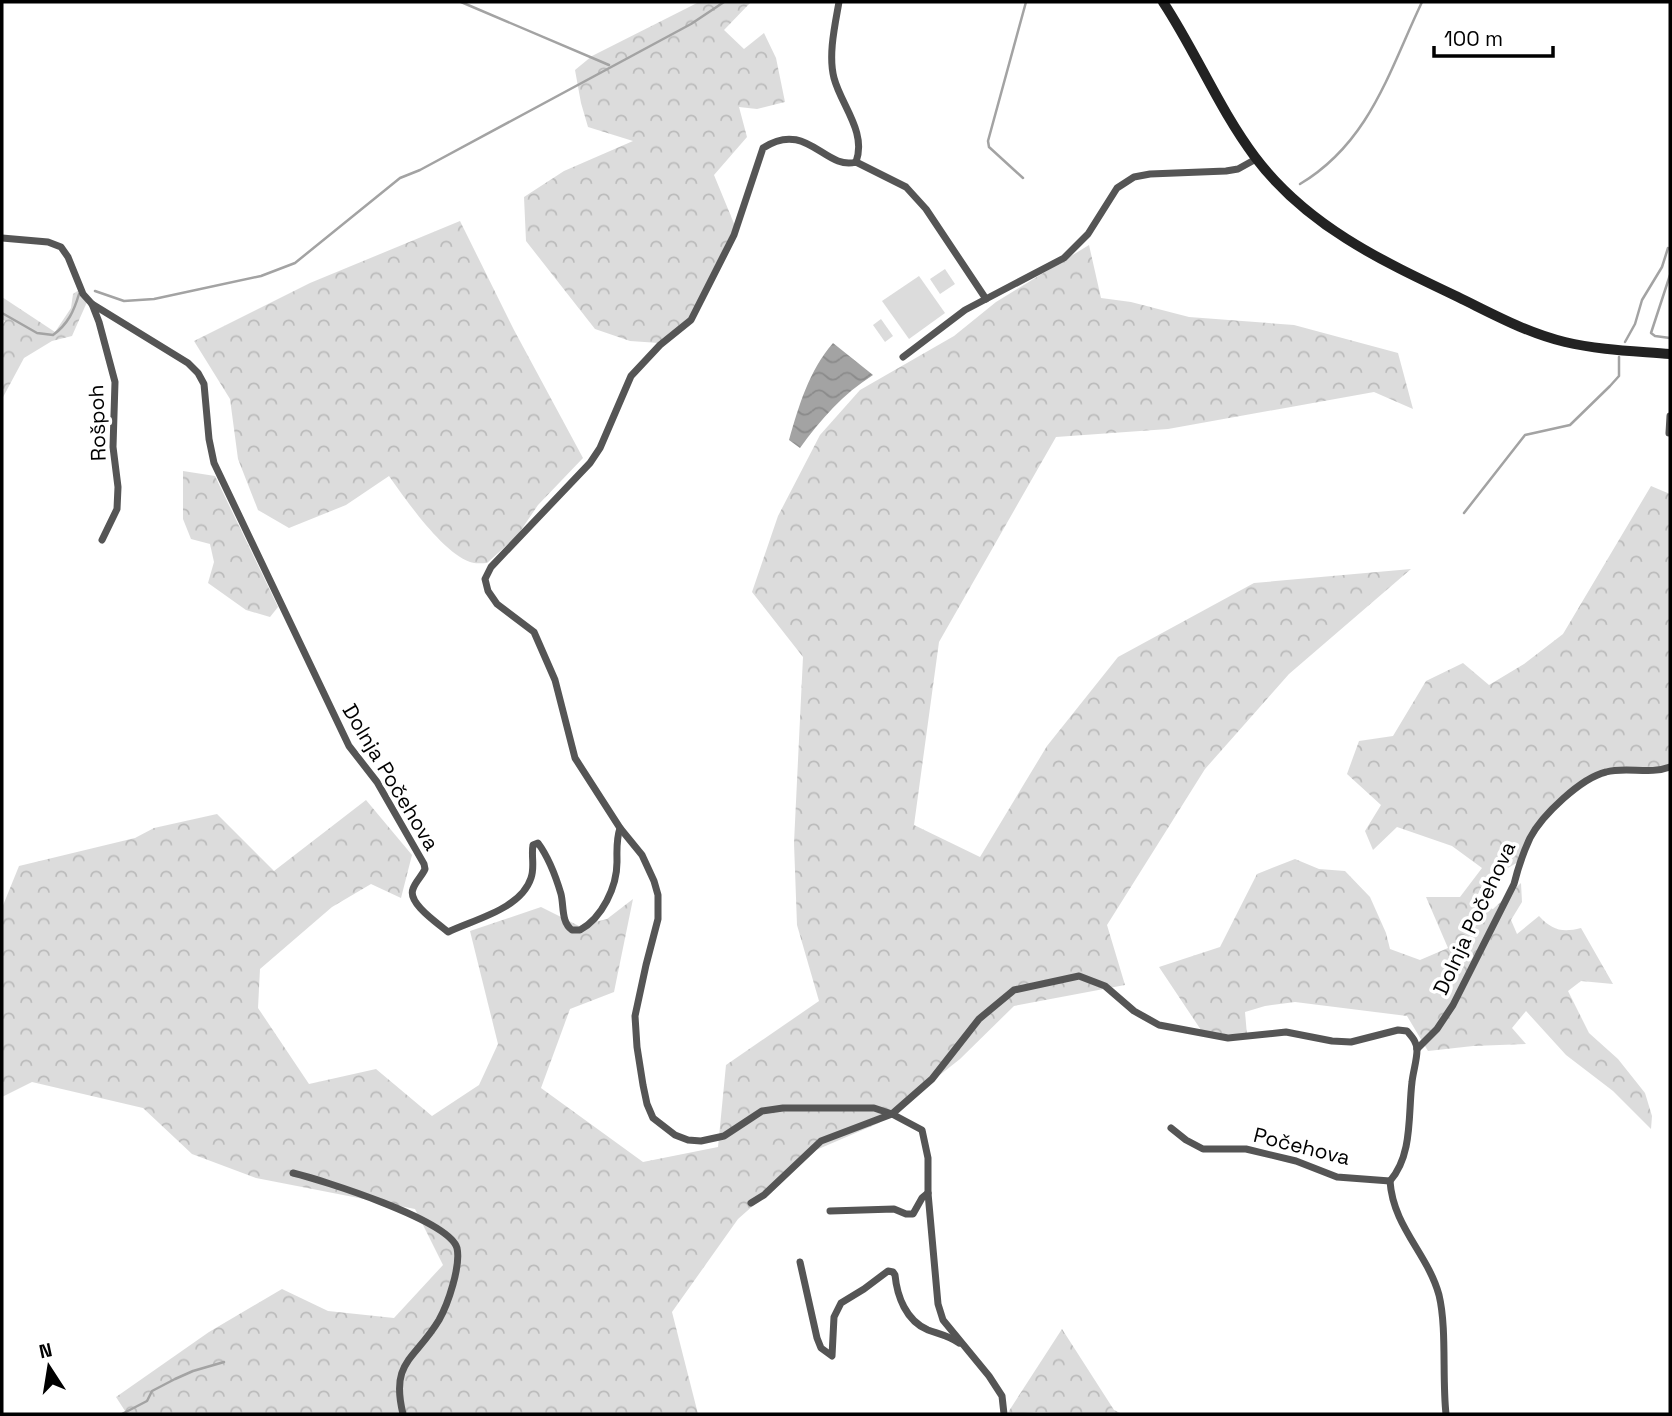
<svg xmlns="http://www.w3.org/2000/svg" width="1672" height="1416" font-family="'Space Grotesk',sans-serif">
  <style>
    .forest { fill: url(#forest-crowns) }
    .pitch { fill: #dcdcdc }
    .water { fill: url(#water-waves) }
    .lines { fill: none; stroke-linecap: round; stroke-linejoin: round }
    .stream { stroke: #a3a3a3; stroke-width: 2.5 }
    .street { stroke: #555; stroke-width: 7 }
    .secondary { stroke: #222; stroke-width: 10 }
    .labels { text-anchor: middle; dominant-baseline: central; stroke-width: 7; stroke-linejoin: round; paint-order: stroke }
    .street-label { font-size: 21px; fill: #000; stroke: #fff }
  </style>
  <defs>
    <pattern id="forest-crowns" width="20" height="18" patternUnits="userSpaceOnUse" patternTransform="scale(1.75)"><rect width="20" height="18" fill="#dcdcdc"/><path d="M2 6a3 3 0 1 1 6 0M12 15a3 3 0 1 1 6 0" fill="none" stroke="#bbb"/></pattern>
    <pattern id="water-waves" width="16" height="10" patternUnits="userSpaceOnUse" patternTransform="scale(1.75)"><rect width="16" height="10" fill="#a3a3a3"/><path d="M0 5q4-4 8 0t8 0" fill="none" stroke="#8b8b8b"/></pattern>
  </defs>
  <rect width="100%" height="100%" fill="#fff"/>
  <g class="forest">
    <polygon points="699,2 751,2 724,30 744,49 764,33 776,58 785,102 757,109 739,107 747,137 714,175 735,226 689,318 659,343 630,341 595,329 526,241 524,197 564,171 633,141 588,127 581,103 575,70 592,56"/>
    <path d="M460,221L514,330L583,458L538,505L517,536L487,563C482,563 475,564 470,562C442,552 406,500 389,476L346,505L289,528L258,510L238,459L230,399L194,341L310,283Z"/>
    <polygon points="1089,245 1101,298 1131,302 1189,317 1294,325 1398,353 1413,409 1374,392 1168,429 1056,437 939,642 914,825 980,857 1047,746 1118,657 1254,583 1411,569 1289,674 1205,769 1107,925 1125,985 1014,1006 960,1059 879,1123 816,1150 738,1219 672,1312 698,1414 127,1414 116,1397 209,1332 282,1289 328,1311 394,1318 443,1265 415,1209 256,1178 192,1154 143,1108 32,1082 2,1097 2,908 19,866 135,838 154,828 217,814 274,871 366,800 412,855 401,898 371,884 332,907 260,969 258,1008 309,1084 376,1069 432,1116 479,1085 498,1044 470,931 541,907 579,926 607,919 633,899 614,992 570,1009 541,1088 643,1162 718,1147 726,1065 819,1001 797,925 794,843 803,657 752,592 778,516 820,435 860,390 954,336 996,302"/>
    <polygon points="79,290 87,302 72,336 52,341 24,358 2,399 2,326 5,321 2,319 2,297 55,332 71,308 73,294"/>
    <polygon points="183,471 215,476 278,607 270,617 246,610 208,583 214,562 210,544 191,539 183,519"/>
    <path d="M1651,486L1670,494V765L1660,769L1607,770L1552,810L1518,862L1483,883L1473,905L1493,909L1521,883L1522,902L1511,920L1517,934L1539,916C1552,930 1562,933 1581,928L1613,984L1581,981L1568,991L1589,1033L1618,1059L1645,1093L1652,1116L1651,1129L1613,1091L1566,1055L1526,1011L1512,1028L1526,1044L1473,1046L1428,1051L1407,1016L1295,1002L1265,1006L1245,1012L1247,1035L1224,1034L1201,1030L1159,967L1220,947L1257,874L1295,859L1319,869L1345,871L1370,897L1386,933L1390,949L1420,960L1448,948L1426,897H1460L1482,868L1452,846L1397,827L1373,850L1365,831L1381,805L1347,774L1359,741L1393,736L1426,681L1463,663L1489,685L1524,664L1563,634Z"/>
    <polygon points="1062,1329 1114,1410 1122,1414 1039,1412 1007,1414"/>
  </g>
  <g class="pitch">
    <polygon points="945,269 955,284 940,294 930,279"/>
    <polygon points="919,276 945,313 909,339 882,301"/>
    <polygon points="881,319 893,336 885,342 873,325"/>
  </g>
  <path class="water" d="M833,343L873,375C843,394 821,419 800,448L789,440C799,405 809,371 833,343Z"/>
  <g class="lines">
    <g class="stream">
      <polyline points="461,2 609,65"/>
      <polyline points="1023,178 989,147 988,141 1026,2"/>
      <path d="M1300,184C1370,142 1389,71 1422,2"/>
      <polyline points="1670,275 1651,333 1655,336 1670,338"/>
      <polyline points="95,291 124,301 154,299 261,276 295,263 400,178 420,170 691,24 724,2"/>
      <path d="M2,313L37,333L53,335C68,324 74,311 79,294"/>
      <polyline points="1625,342 1635,324 1642,300 1662,267 1668,248"/>
      <polyline points="1464,513 1525,435 1570,425 1610,386 1619,376 1619,357"/>
      <polyline points="122,1414 147,1401 152,1391 175,1379 193,1371 224,1362"/>
    </g>
    <g class="street">
      <path d="M839,2C835,25 828,55 834,78C841,105 867,132 856,162"/>
      <polyline points="2,238 48,242 61,247 68,257 83,294 92,304 99,322 115,382 113,447 118,487 117,509 102,540"/>
      <path d="M986,299L926,209L906,187L856,162C825,171 807,119 763,148L734,235L691,320L660,345L631,376L600,448L590,463L491,567L485,579L488,591L497,604L534,632L555,680L575,758L620,828L642,855L654,881L658,895V919L646,965L635,1016L637,1047L643,1085L647,1104L653,1118L675,1135L688,1140L701,1141L724,1136L762,1111L783,1108H874L892,1114L922,1130L928,1158V1193L938,1304L943,1320L989,1376L1002,1396L1004,1414"/>
      <path d="M92,304L188,363L198,373L204,384L209,439L214,463L349,746L377,782L424,864L425,869C422,876 415,882 413,889C407,903 439,924 448,932C475,919 521,909 531,878C535,867 531,856 533,845L538,843C549,858 556,877 561,894C564,906 561,922 572,930H580C602,918 617,887 617,862C617,849 616,840 620,828"/>
      <polyline points="903,357 965,310 1064,258 1088,234 1117,188 1134,177 1150,174 1226,171 1238,169 1256,159"/>
      <polyline points="1669,433 1670,416"/>
      <path d="M1417,1049L1437,1029L1453,1005L1514,884C1518,868 1523,853 1530,838C1542,815 1581,778 1606,772C1627,766 1649,775 1670,767"/>
      <polyline points="1171,1128 1186,1140 1203,1149 1246,1149 1296,1161 1337,1177 1390,1181"/>
      <path d="M293,1173C322,1180 449,1220 457,1248C461,1266 448,1304 439,1320C415,1360 390,1361 403,1414"/>
      <path d="M751,1203L764,1195L821,1141L892,1114L932,1079L979,1019L1014,990L1079,976L1105,986L1134,1011L1159,1025L1228,1038L1286,1032L1332,1041L1351,1042L1398,1030L1407,1031C1412,1037 1417,1042 1417,1050C1417,1060 1413,1072 1412,1082C1408,1114 1413,1155 1390,1181C1393,1227 1428,1254 1439,1295C1447,1328 1442,1378 1446,1414"/>
      <polyline points="830,1211 894,1209 906,1214 913,1214 922,1198 928,1193"/>
      <path d="M800,1262L817,1338L821,1348L832,1356L834,1317L841,1303L864,1289L888,1271L893,1272L895,1275C897,1296 906,1321 928,1330C939,1334 950,1336 959,1343"/>
    </g>
    <path class="secondary" d="M1163,2C1196,52 1219,109 1255,157C1307,226 1382,261 1458,297C1493,314 1527,333 1565,342C1599,350 1635,351 1670,354"/>
  </g>
  <g class="labels">
    <g class="street-label">
      <text transform="translate(97 423) rotate(-92)">Rošpoh</text>
      <text transform="translate(391 777) rotate(59)">Dolnja Počehova</text>
      <text transform="translate(1474 918) rotate(-65)">Dolnja Počehova</text>
      <text transform="translate(1302 1146) rotate(14)">Počehova</text>
    </g>
  </g>
  <rect width="1672" height="1416" fill="none" stroke="#000000" stroke-width="7"/>
  <g transform="translate(49 1367) rotate(348)" stroke="#ffffff" stroke-width="5" paint-order="stroke">
  <path d="M0-5L12 26L0 18L-12 26Z" fill="#000000"/>
  <text y="-10" font-size="19" font-weight="bold" text-anchor="middle" fill="#000000">N</text>
  </g>
  <path d="M1434 46v10h119v-10" fill="none" stroke="#000000" stroke-width="3.5"/>
  <text x="1444" y="46" font-size="21" fill="#000000" stroke="#ffffff" stroke-width="5" paint-order="stroke">100 m</text>
</svg>
